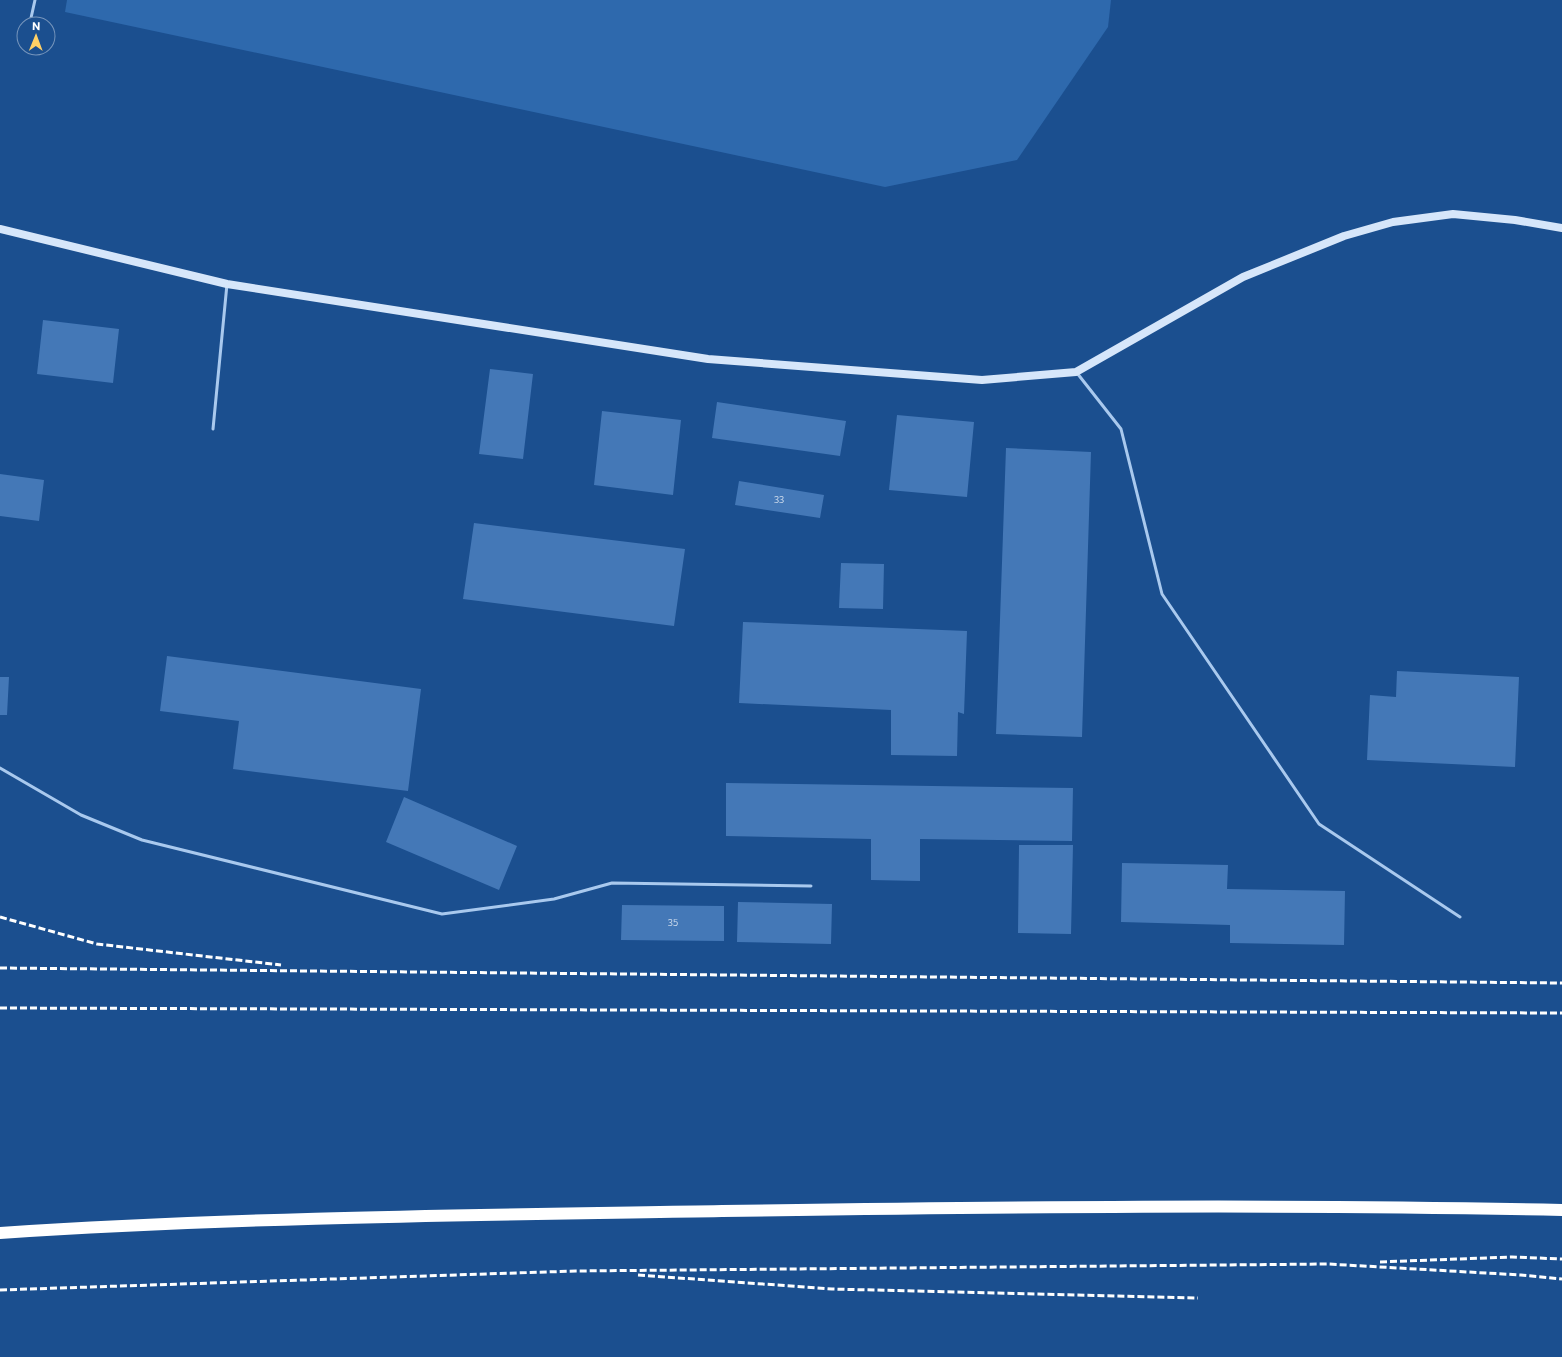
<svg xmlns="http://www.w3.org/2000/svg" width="1562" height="1357" font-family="Commissioner,sans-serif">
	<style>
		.green { fill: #2e69ad }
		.building { fill: #4478b7 }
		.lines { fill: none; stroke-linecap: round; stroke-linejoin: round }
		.lane { stroke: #a9c9ee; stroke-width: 3 }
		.secondary { stroke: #d6e6fa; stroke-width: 8 }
		.highway { stroke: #fff; stroke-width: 12 }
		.rail { stroke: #fff; stroke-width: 3; stroke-dasharray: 7 3; stroke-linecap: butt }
		.labels { text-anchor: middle; stroke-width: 3.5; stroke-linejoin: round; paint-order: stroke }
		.number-label { font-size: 9px; fill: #d0dded }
	</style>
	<rect width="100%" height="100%" fill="#1b4f8f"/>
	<path class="green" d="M67,0H1111L1108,27L1017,160L885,187L65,12Z"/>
	<path class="building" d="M43,320L119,329L113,383L37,374Z
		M490,369L533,374L523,459L479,454Z
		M717,402L846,421L840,456L712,438Z
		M602,411L681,420L673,495L594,485Z
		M897,415L974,422L967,497L889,490Z
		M1006,448L1091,452L1082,737L996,734Z
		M0,474L44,480L39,521L0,516Z
		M739,481L824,495L820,518L735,505Z
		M474,523L685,549L674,626L463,599Z
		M841,563L884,564L883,609L839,608Z
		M743,622L967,631L964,714L958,712L957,756L891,755V710L739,703Z
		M167,656L421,689L408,791L233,769L239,721L160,711Z
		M1397,671L1519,677L1515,767L1367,760L1370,695L1396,697Z
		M0,677H9L7,715H0Z
		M726,783L1073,788L1072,841L920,839V881L871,880V839L726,836Z
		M404,797L517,846L499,890L386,842Z
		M1019,845H1073L1071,934L1018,933Z
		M1122,863L1228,865L1227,889L1345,891L1344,945L1230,943V925L1121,922Z
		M738,902L832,904L831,944L737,942Z
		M622,905L724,906V941L621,940Z"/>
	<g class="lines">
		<path class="lane" d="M31,18L35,0
			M1077,373L1121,429L1162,594L1319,824L1460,917
			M213,429L227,284
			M0,768L81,815L142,840L442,914L554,899L612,883L811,886"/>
		<path class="secondary" d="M0,229L227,284L708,359L982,380L1076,372L1243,277L1344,236L1393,222L1453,214L1515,220L1562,228"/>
		<path class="highway" d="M0,1233C240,1217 481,1215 722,1211C1002,1207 1282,1204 1562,1210"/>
		<path class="rail" d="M0,917L97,944L281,965
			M0,968L1562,983
			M0,1008L1562,1013
			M1380,1262L1512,1257L1562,1259
			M638,1275L832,1289L1198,1298
			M0,1290L576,1271L1328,1264L1521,1275L1562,1279"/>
	</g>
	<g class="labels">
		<g class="number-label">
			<text x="779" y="503">33</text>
			<text x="673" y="926">35</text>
		</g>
	</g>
	<g transform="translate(36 36) rotate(1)"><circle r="19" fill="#1b4f8f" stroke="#7695bc"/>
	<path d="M0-3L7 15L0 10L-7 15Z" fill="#ffd166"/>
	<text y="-6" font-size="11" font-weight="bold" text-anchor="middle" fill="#ffffff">N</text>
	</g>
</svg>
